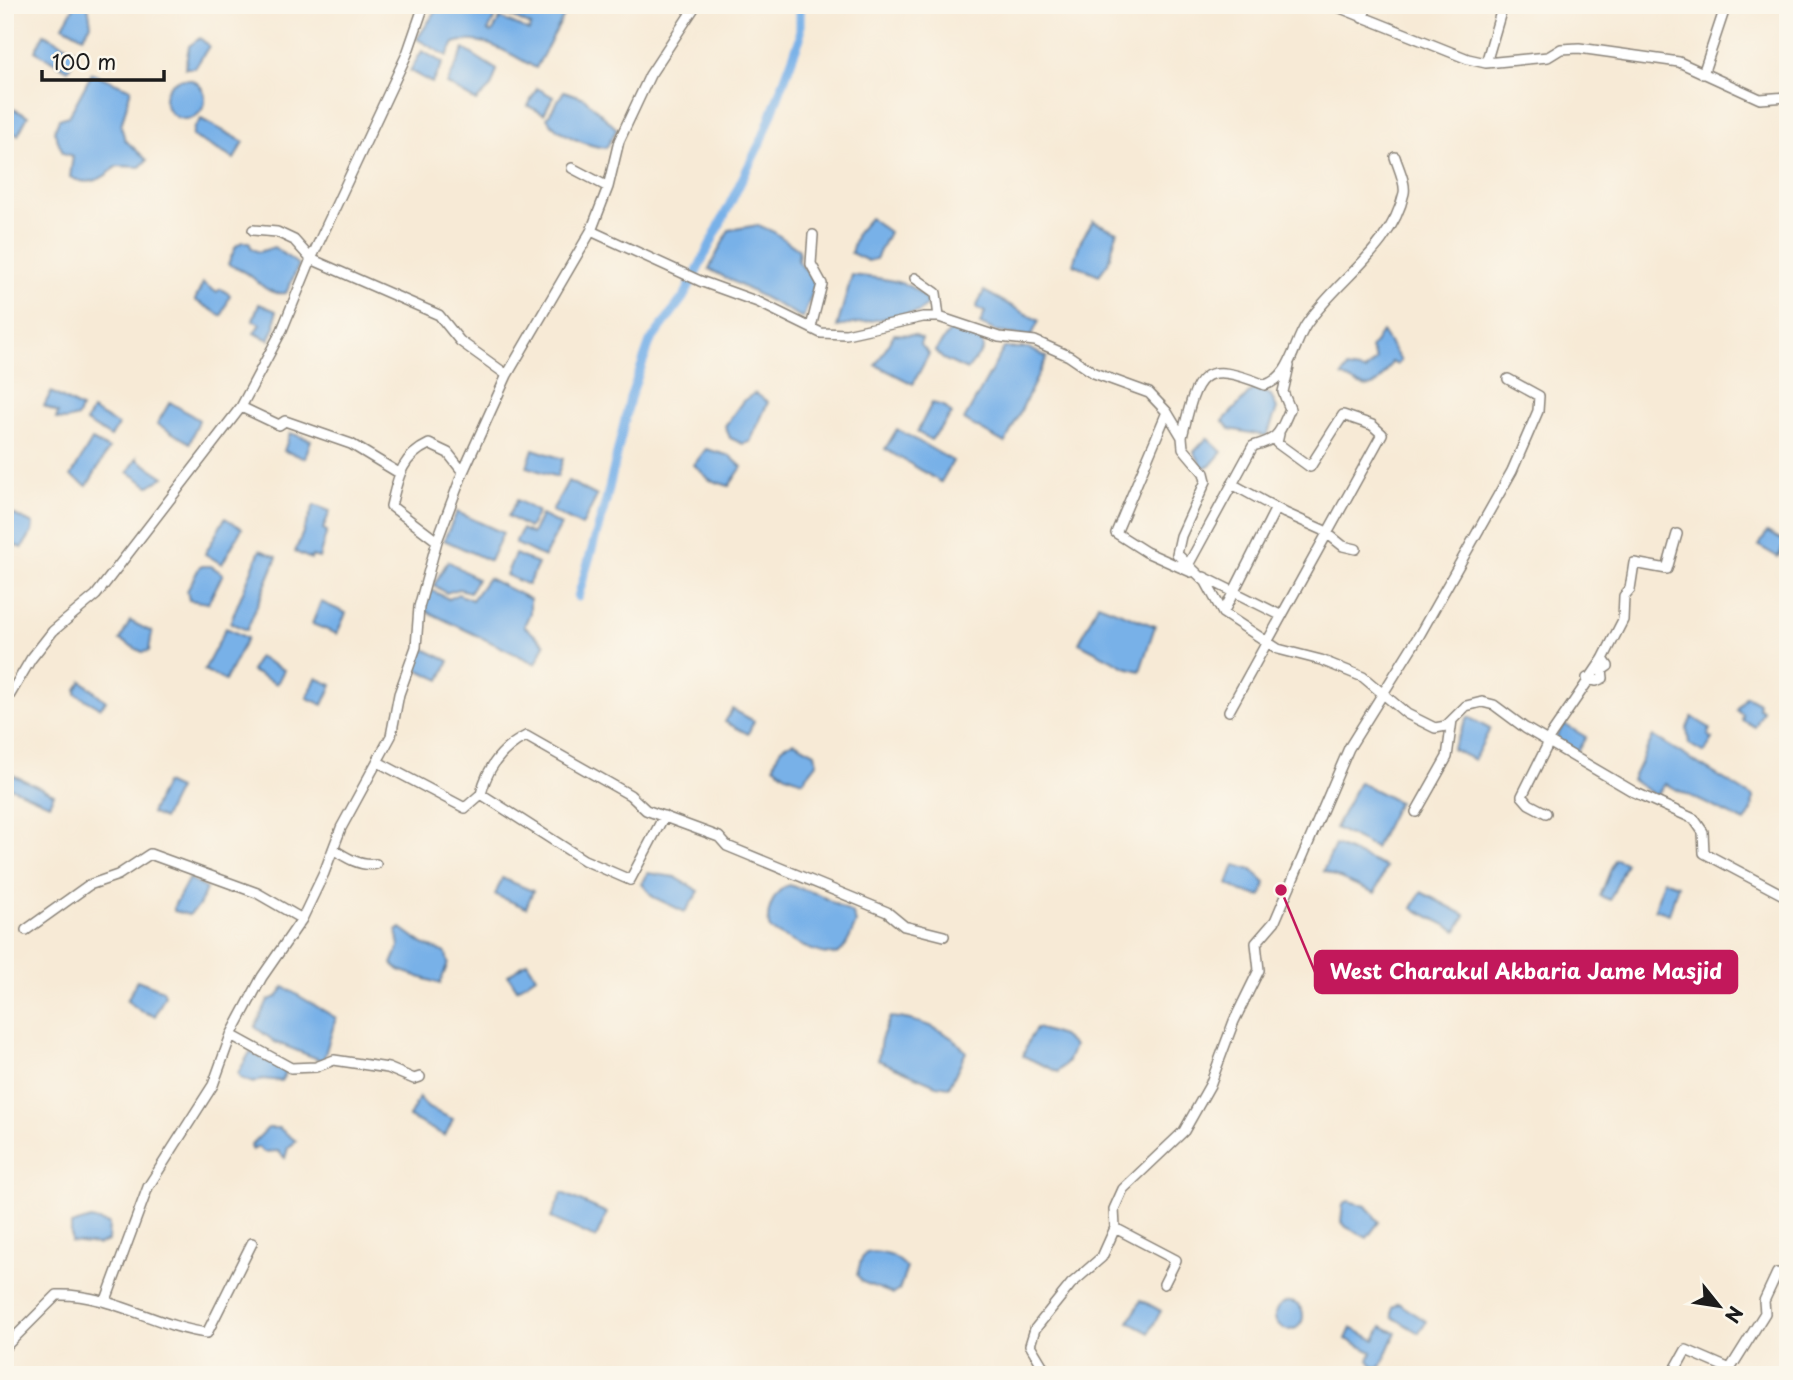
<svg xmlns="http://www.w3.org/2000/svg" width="1793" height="1380" font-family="'Playpen Sans',sans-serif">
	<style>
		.water { fill: #78b1e8; stroke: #4a6682; stroke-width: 2 }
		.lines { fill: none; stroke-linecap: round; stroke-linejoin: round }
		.canal { stroke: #78b1e8; stroke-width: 9 }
		.minor-casing { stroke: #8a8379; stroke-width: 12 }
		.minor { stroke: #fff; stroke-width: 9 }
		.leader { fill: none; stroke: #c2185b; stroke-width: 2.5 }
		.callout-dot { fill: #c2185b; stroke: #fbf7ec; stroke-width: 2.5 }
		.callout { fill: #c2185b; stroke: #c2185b; stroke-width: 2.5 }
		.callout-label { font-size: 21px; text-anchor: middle; font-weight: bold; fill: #fff }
	</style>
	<rect width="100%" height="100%" fill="#fbf7ec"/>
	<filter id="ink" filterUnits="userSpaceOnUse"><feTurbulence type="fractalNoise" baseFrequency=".0143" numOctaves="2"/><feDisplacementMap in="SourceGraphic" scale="14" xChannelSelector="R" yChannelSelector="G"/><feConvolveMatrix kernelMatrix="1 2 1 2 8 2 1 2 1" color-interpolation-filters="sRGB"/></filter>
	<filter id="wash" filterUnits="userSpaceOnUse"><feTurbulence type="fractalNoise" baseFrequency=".00686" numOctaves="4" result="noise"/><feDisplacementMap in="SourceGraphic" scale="28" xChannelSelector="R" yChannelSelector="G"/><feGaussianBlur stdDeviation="1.57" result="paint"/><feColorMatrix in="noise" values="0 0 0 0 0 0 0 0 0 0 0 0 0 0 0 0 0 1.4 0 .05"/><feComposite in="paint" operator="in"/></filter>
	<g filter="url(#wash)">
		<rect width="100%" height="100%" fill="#f7ead6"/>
		<path class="water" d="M75,5H88L91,24L83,37L63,26Z
			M440,5H501L488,31L492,33L500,18L529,31L531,26L508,15L513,5H570L536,68C512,55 482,34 454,43L447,56L417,39Z
			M44,34L78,52L68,70L35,51Z
			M200,38L209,46L195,68H185L189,46Z
			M464,49L497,70L491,87L476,101L447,84Z
			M422,51L443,63L432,83L410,71Z
			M92,73L131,89L121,126L125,140L147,160L140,167L117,166C102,180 89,187 70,177L73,156L63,153L54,131L59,119L69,116Z
			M165 99a20 20 0 1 1 40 0a20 20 0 1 1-40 0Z
			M537,88L553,97L544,114L528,106Z
			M564,91L584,98L617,129L606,148C588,146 556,134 547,118Z
			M5,105L28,116L18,135L5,129Z
			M201,119L244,142L234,159L192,136L194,128Z
			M870,218L889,232L876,259L868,261L851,253L857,233Z
			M1093,221L1117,232L1108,263L1099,275L1073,264L1080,242Z
			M758,225L774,232L799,250L798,261L816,283L803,318L709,269L729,230Z
			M242,242H249L252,249L259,252L274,247L299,265L286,293C271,295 263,287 253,278C246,272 235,268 228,264L236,246Z
			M852,275C877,279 915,278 928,304L919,312L837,327Z
			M203,283L216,292L221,289L230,295L222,316L195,300Z
			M984,291L1039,321L1031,337L998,332L980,324L985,312L976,308Z
			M259,304L276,311L275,327L269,340L254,333L260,324L253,320Z
			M953,327L982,341L983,350L967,370L943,359L935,351Z
			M1382,332L1401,361L1397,365L1392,362C1375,392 1370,392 1342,376L1347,368L1365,371L1376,360L1371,349Z
			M894,334L914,335L922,339L920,344L929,354L913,384L876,365Z
			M1004,348H1028L1047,357L1005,443L964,420Z
			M1254,388L1271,395L1277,408L1267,436L1230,429L1223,421Z
			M51,392L81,408L78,417L66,420L56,419L58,413L44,406Z
			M755,393L768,402L750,442L743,444L730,438L725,426L743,401Z
			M170,402L199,420L190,443L157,424Z
			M932,403L944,406L952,414L931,440L917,432Z
			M92,410L118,425L111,437L86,422Z
			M897,429L953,461L941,482L885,449Z
			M290,433L311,440L305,458L284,451Z
			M1207,438L1222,452L1210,466L1203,467L1194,452Z
			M92,440L109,449L87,486L71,476Z
			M533,449L563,459L557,477L527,467Z
			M706,449L730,456L742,467L729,486L710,480L694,465Z
			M137,458V459L164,477L149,486L128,472Z
			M568,481L597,496L582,526L552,511Z
			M517,500L538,512L529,528L508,516Z
			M314,505L330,511L323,529L327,531L319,558L312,556L311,559L295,552Z
			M5,510L33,524L32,532L22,548L5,542Z
			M457,512L503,533L490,561L444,540Z
			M541,515L561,525L544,557L515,543L522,529L532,534Z
			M225,518L242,528L222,564L205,554Z
			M1767,532L1786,542L1778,557L1759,546Z
			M260,550L277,557L247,630L230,623Z
			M515,554L538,564L528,585L506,575Z
			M448,561L477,579L470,592L459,589L446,593L434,585Z
			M200,566H211L223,574L208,603L189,600L187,591Z
			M488,578L530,599V613L524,626L545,644L536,664L422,609L431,590L449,599L458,594L472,600Z
			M321,602L346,613L337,634L312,624Z
			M1098,604L1155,626L1140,671L1125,667L1079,643Z
			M130,621L152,632L149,651L142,652L120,640Z
			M226,628L247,638L225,681L204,670Z
			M422,648L449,661L440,680L412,667Z
			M258,657L284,670L277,684L251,671Z
			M316,678L332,685L323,705L307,698Z
			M82,681L106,701L100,708L76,694V689Z
			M1746,696L1759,703L1758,707L1763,711L1755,727L1742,720L1743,715L1737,710Z
			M732,709L754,721L748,734L725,722Z
			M1468,717L1490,729L1474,760L1452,749Z
			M1692,717L1710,728L1708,735L1713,739L1704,753L1689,744L1687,728Z
			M1564,724L1586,737L1577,752L1555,739Z
			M1653,736L1753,797L1752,811L1745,822L1665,784L1656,796L1632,780Z
			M794,742L815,753L817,763L803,781L786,775L774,766C777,752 780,746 794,742Z
			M8,773L54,794L49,804L5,785Z
			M1359,782L1398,802L1375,848L1335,828Z
			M165,783L178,789L163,819L151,813Z
			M1335,845L1386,867L1375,893L1323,871Z
			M1615,859L1626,863L1610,900L1600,896Z
			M1235,865L1252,870L1266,883L1261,896L1242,892L1228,884Z
			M648,873L675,877L699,891L685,912L653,897L642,884Z
			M189,878L206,889L199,906L189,915L174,911V906Z
			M502,878L533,891L526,908L495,895Z
			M1663,880L1678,885L1669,914L1655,909Z
			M789,885L818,894L853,914L856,923C852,932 848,946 840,952C828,962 782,937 770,929C764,915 774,889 789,885Z
			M1421,892L1465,915L1457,931L1412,908Z
			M401,928L423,944L446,953L448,963L440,984L399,970L392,964L399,947L397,931Z
			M527,962L536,976L517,989L508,975Z
			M137,980L163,990L165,995L155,1016L141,1011L127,1001Z
			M284,987L336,1018L323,1061L275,1042L255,1027L268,1000L277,997Z
			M890,1017C917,1019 950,1030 966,1052L949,1087L936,1085L878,1060L881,1039Z
			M1037,1028L1062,1036L1074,1046L1068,1061L1058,1072L1023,1056L1029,1039Z
			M250,1052L287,1071L281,1081L262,1079L253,1083L240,1078L238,1073Z
			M419,1097L428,1108L453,1119L445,1136L409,1117Z
			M268,1128H279L296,1141L288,1148L285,1158L278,1151L264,1152L258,1147L252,1150L251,1145Z
			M562,1193L607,1213L596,1238L551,1218Z
			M1348,1201L1366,1206L1379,1222L1367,1238L1346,1227L1341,1221L1343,1205Z
			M91,1219L109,1224L108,1241L98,1245L71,1242V1225Z
			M867,1252C884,1252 896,1255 907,1268L899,1290L893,1294L862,1282L857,1275L861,1260Z
			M1141,1300L1161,1311L1149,1333L1129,1322Z
			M1275 1316a14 14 0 1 1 28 0a14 14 0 1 1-28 0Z
			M1398,1303L1426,1321L1419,1333L1392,1317V1308Z
			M1382,1326L1396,1333L1381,1367H1374L1369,1360L1372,1352L1346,1339L1351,1328L1375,1340Z"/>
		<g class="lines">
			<path class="canal" d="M578,597L606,501L630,398L650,342L685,295L763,137L800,38V5"/>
		</g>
	</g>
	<g filter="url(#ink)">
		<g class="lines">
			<defs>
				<path id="minor" d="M696,5L650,75L619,141L608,187L591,231L700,281L758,302L821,333L846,334L923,317H939
					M1333,5L1468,59L1486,63L1548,57L1561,49L1579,48L1679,62L1760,99L1788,97
					M1362,18L1368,5
					M1486,63L1503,5
					M1703,74L1726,5
					M572,168L608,187
					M253,230L277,232L294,240L311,259L439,315L460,341L507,375
					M915,278L936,293L939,317L999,337L1035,341L1069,356L1094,373L1149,393L1167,412L1182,437L1183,448L1204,473L1206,481L1181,536L1177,554L1206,582L1223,613L1278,649L1321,660L1363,677L1407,714L1435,728L1446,726L1466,706L1482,702L1494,705L1525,728L1634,792L1694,819L1703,832L1704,853L1787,897
					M811,327L822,284L811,264L813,235
					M241,407L279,425L285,421L351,444L399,473
					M1167,412L1116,533L1146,552L1191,572
					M1182,437C1197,374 1200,359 1265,385C1291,377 1293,345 1306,325C1337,279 1392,249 1404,193C1406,183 1398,167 1395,157
					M1232,484L1285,513L1323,530L1343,546L1356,549
					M437,541L391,506C398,477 401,457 429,444L448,453L463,472
					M1187,567L1253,446C1280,439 1279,433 1290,409L1283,392L1289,366
					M1204,577L1280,615
					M1223,613L1276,508
					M1587,678L1596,681L1603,678L1602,670L1608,666L1603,659
					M5,703L31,659L53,631L96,595L241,407L282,330L311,259L407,54L424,5
					M1229,711L1382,434L1372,425L1343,415L1310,467L1277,443L1279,434
					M378,762L465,808L481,794L584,860L630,880L664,816
					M481,794C487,768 502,748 526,736L630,795L646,810L719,837L727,846L887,912L904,926L944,936
					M1416,812L1447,757L1452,720
					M1546,813L1529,804L1522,796L1547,746V741L1603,659L1623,620L1624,596L1630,589L1634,563L1667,569L1677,534
					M333,849C345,857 361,867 376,864
					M26,930L89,885L118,875L150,854L257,893L302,919
					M231,1035L291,1068L316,1067L334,1060L388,1068L414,1079L420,1077
					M1115,1228L1176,1260L1164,1284
					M106,1300L148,1187L213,1085L231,1035L262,977L302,919L324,873L341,828L391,736L399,694L416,647L419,607L437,541L463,472L507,375L591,231
					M5,1347L57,1295C110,1293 154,1326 207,1333L252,1243
					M1048,1375L1030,1345L1035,1329L1071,1284L1102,1257L1115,1228L1114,1209L1123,1189L1184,1131L1210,1085L1234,1021L1259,970L1256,943L1275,921L1349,748L1420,634L1512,471L1538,411L1539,396L1508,379
					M1672,1375L1686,1350L1730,1369L1765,1313L1764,1301L1777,1273"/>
			</defs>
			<use href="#minor" class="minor-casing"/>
			<use href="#minor" class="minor"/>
		</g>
	</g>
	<path class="leader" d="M1281 890L1315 972"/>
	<circle class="callout-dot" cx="1281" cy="890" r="7"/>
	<rect class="callout" x="1315" y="951" width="422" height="42" rx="7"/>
	<g class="callout-label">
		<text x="1526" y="979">West Charakul Akbaria Jame Masjid</text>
	</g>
	<rect width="1793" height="1380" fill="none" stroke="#fbf7ec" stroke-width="28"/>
	<g transform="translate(1719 1306) rotate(120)" stroke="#fbf7ec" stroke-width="5" paint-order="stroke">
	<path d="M0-5L12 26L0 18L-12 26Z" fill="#1c1c1c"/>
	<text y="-10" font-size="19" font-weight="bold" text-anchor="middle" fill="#1c1c1c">N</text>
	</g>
	<path d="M42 70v10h122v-10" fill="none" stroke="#1c1c1c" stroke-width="3.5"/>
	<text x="52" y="70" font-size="21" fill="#1c1c1c" stroke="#fbf7ec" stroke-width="5" paint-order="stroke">100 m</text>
</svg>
